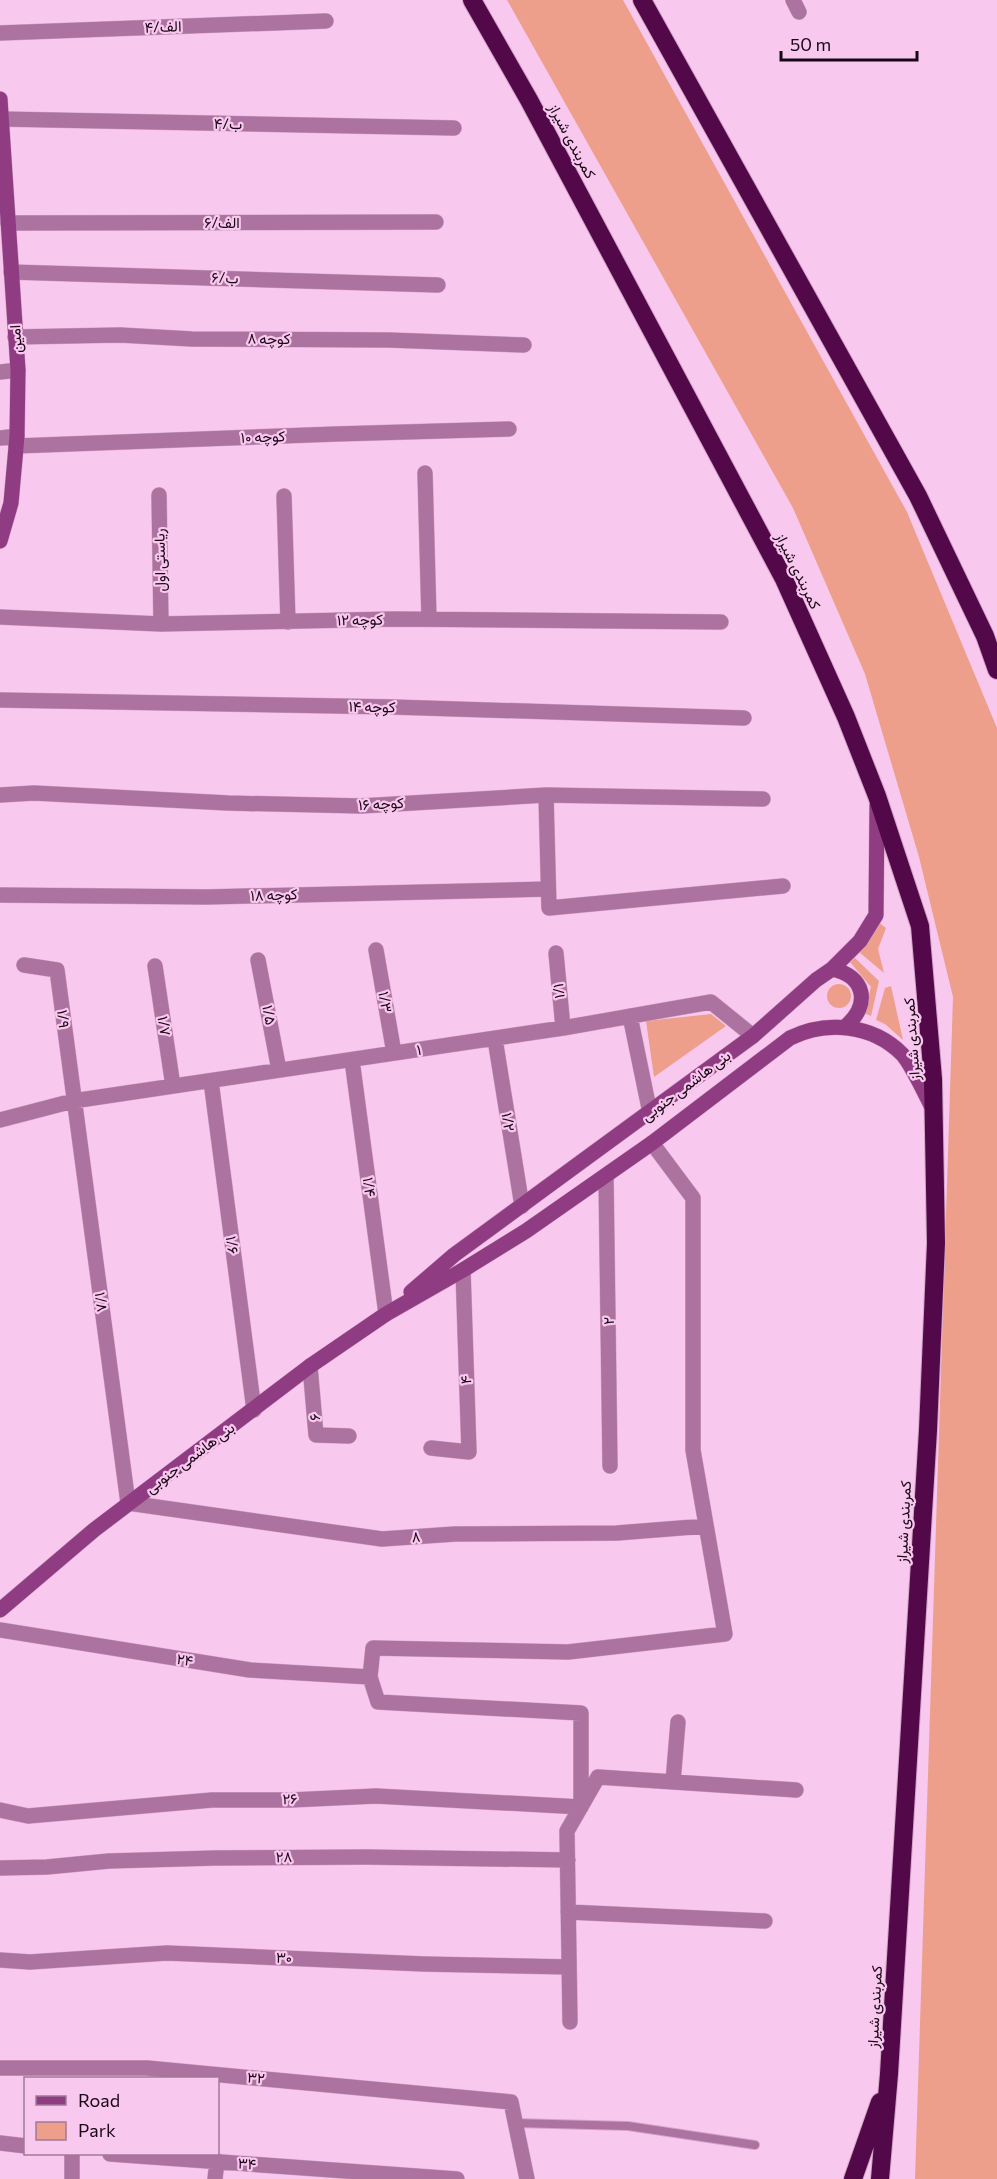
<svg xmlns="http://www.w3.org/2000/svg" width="997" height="2179" font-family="Commissioner,Vazirmatn,sans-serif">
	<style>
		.green { fill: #ee9f8c }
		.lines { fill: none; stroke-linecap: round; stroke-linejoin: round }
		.lane-casing { stroke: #d1a5c7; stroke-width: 10 }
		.street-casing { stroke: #d1a5c7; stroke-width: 16 }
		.secondary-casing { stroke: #d1a5c7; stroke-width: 16 }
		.highway-casing { stroke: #d1a5c7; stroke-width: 20 }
		.lane { stroke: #ac72a0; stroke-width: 8 }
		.street { stroke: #ac72a0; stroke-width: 15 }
		.secondary { stroke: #903c82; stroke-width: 15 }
		.highway { stroke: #530949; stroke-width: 18 }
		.labels { text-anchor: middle; stroke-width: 4.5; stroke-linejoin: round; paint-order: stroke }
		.street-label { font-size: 15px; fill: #190616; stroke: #f9c8ee }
	</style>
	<rect width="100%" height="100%" fill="#f9c8ee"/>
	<path class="green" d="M507,0H623L907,512L997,728V2179H915L953,997L919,857L865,674L793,508Z
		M878,922L886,928L878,949L884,973L859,952Z
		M855,958L879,981L871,1016L864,1013L871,987L850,962Z
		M827 996a12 12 0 1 1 24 0a12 12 0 1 1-24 0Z
		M891,986L903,1040L885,1024L876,1020L885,988Z
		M711,1014L726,1026L654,1077L646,1021Z"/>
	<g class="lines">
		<defs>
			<path id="lane" d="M515,2123L628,2126L755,2145"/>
			<path id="street" d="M793,0L799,12
				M0,33L326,21
				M1,119L454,128
				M8,223L436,222
				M11,272L438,285
				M15,337L120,335L192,339L389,340L524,345
				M0,372L18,370
				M0,438L17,436
				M16,446L336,434L509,429
				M425,473L429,619
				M159,495L161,624
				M284,496L288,622
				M0,617L161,624L394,619L721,622
				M0,700L393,707L744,718
				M0,795L34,793L228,803L361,806L546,795L763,799
				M546,795L549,908L783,886
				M0,895L207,897L548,889
				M376,950L394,1053
				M556,953L563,1028
				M258,960L279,1070
				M24,965L57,970L128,1503L382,1539L455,1534L617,1533L706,1526
				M155,966L173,1086
				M630,1016L650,1113
				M495,1039L522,1206
				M352,1060L386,1314
				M211,1081L254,1410
				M0,1120L73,1101L563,1028L711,1002L753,1036
				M606,1176L610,1466
				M310,1366L316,1435L349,1436
				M431,1448L469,1452L463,1270
				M0,1630L250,1670L370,1677
				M673,1782L678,1722
				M0,1810L28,1816L212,1800H291L376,1796L581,1807V1713L378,1702L370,1677L373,1648L568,1652L725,1634L693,1450V1198L652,1143
				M0,1868L47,1867L109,1861L215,1858L366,1857L568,1860
				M568,1912L765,1921
				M0,1960L30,1962L167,1953L424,1964L569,1967
				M570,2022L567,1831L598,1777L796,1790
				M0,2068H147L511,2102L527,2179
				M0,2143L26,2146
				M72,2154V2179
				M110,2154L457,2179
				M215,2179L217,2161"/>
			<path id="secondary" d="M0,99L18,370L17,436L11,503L0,541
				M832,969C865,976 871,1004 846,1026
				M411,1292L454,1255L753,1036L816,980L832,969L860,941L876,915L877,805
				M0,1610L94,1530L310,1366L386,1314L463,1270L526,1231L652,1143L790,1038C826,1020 872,1024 902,1054C911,1063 927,1098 934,1111"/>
			<path id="highway" d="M472,0L529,100L784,579L846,717L877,796L920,926L933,1079L936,1243L928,1430L889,2074L880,2179
				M642,0L918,496L985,636L997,670
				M853,2179L880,2102"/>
		</defs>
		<use href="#lane" class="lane-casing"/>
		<use href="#street" class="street-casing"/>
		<use href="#secondary" class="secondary-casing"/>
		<use href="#highway" class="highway-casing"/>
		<use href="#lane" class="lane"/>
		<use href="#street" class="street"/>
		<use href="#secondary" class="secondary"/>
		<use href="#highway" class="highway"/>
	</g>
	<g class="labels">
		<g class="street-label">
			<text transform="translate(163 27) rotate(-2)" y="5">۴/الف</text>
			<text transform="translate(228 124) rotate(1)" y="5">۴/ب</text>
			<text transform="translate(572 141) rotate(62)" y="5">کمربندی شیراز</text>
			<text x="222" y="228">۶/الف</text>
			<text transform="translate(225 278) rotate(2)" y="5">ب/۶</text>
			<text transform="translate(16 339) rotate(-94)" y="5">امین</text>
			<text x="269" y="344">کوچه ۸</text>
			<text transform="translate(263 437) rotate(-2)" y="5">کوچه ۱۰</text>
			<text transform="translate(160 560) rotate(-91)" y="5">ریاستی اول</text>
			<text transform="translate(798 571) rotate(64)" y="5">کمربندی شیراز</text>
			<text transform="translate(360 620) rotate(-1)" y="5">کوچه ۱۲</text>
			<text transform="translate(372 707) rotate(1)" y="5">کوچه ۱۴</text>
			<text transform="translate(381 804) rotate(-3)" y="5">کوچه ۱۶</text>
			<text transform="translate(274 895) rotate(-2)" y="5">کوچه ۱۸</text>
			<text transform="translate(559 991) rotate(-96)" y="5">۱/۱</text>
			<text transform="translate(385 1002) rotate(80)" y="5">۱/۳</text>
			<text transform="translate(269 1015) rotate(79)" y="5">۱/۵</text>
			<text transform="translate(63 1019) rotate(83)" y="5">۱/۹</text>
			<text transform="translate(164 1026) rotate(81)" y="5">۱/۷</text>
			<text transform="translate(912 1039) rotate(-94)" y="5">کمربندی شیراز</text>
			<text transform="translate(419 1050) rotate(-8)" y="5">۱</text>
			<text transform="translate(686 1086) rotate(-37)" y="5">بنی هاشمی جنوبی</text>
			<text transform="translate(508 1122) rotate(81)" y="5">۱/۲</text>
			<text transform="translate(369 1187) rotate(82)" y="5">۱/۴</text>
			<text transform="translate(232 1245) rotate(82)" y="5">۱/۶</text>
			<text transform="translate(101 1302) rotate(82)" y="5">۱/۸</text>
			<text transform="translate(609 1321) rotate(-91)" y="5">۲</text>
			<text transform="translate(466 1380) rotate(-92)" y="5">۴</text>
			<text transform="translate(315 1417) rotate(-95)" y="5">۶</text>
			<text transform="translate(190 1458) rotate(-37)" y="5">بنی هاشمی جنوبی</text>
			<text transform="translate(904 1522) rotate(-87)" y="5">کمربندی شیراز</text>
			<text transform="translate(416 1537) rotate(-4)" y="5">۸</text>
			<text transform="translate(185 1660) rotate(9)" y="5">۲۴</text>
			<text transform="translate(290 1799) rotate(-1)" y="5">۲۶</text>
			<text transform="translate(284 1857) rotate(-1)" y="5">۲۸</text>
			<text transform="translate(284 1958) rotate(3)" y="5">۳۰</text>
			<text transform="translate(875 2007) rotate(-87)" y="5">کمربندی شیراز</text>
			<text transform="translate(256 2078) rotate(5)" y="5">۳۲</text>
			<text transform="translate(247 2164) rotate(4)" y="5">۳۴</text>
		</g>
	</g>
	<rect x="24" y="2077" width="195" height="78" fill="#f9c8ee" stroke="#9f7a98" stroke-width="1.5"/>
	<rect x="36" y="2096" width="30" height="9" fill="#903c82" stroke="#9f7a98" stroke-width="1.5"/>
	<text x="78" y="2107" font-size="18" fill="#190616">Road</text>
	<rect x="36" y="2122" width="30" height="18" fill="#ee9f8c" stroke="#9f7a98" stroke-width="1.5"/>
	<text x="78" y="2137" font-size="18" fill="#190616">Park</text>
	<path d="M781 51v9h136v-9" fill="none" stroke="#190616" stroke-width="3"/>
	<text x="790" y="51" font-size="18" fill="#190616" stroke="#f9c8ee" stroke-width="4.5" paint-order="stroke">50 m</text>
</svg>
